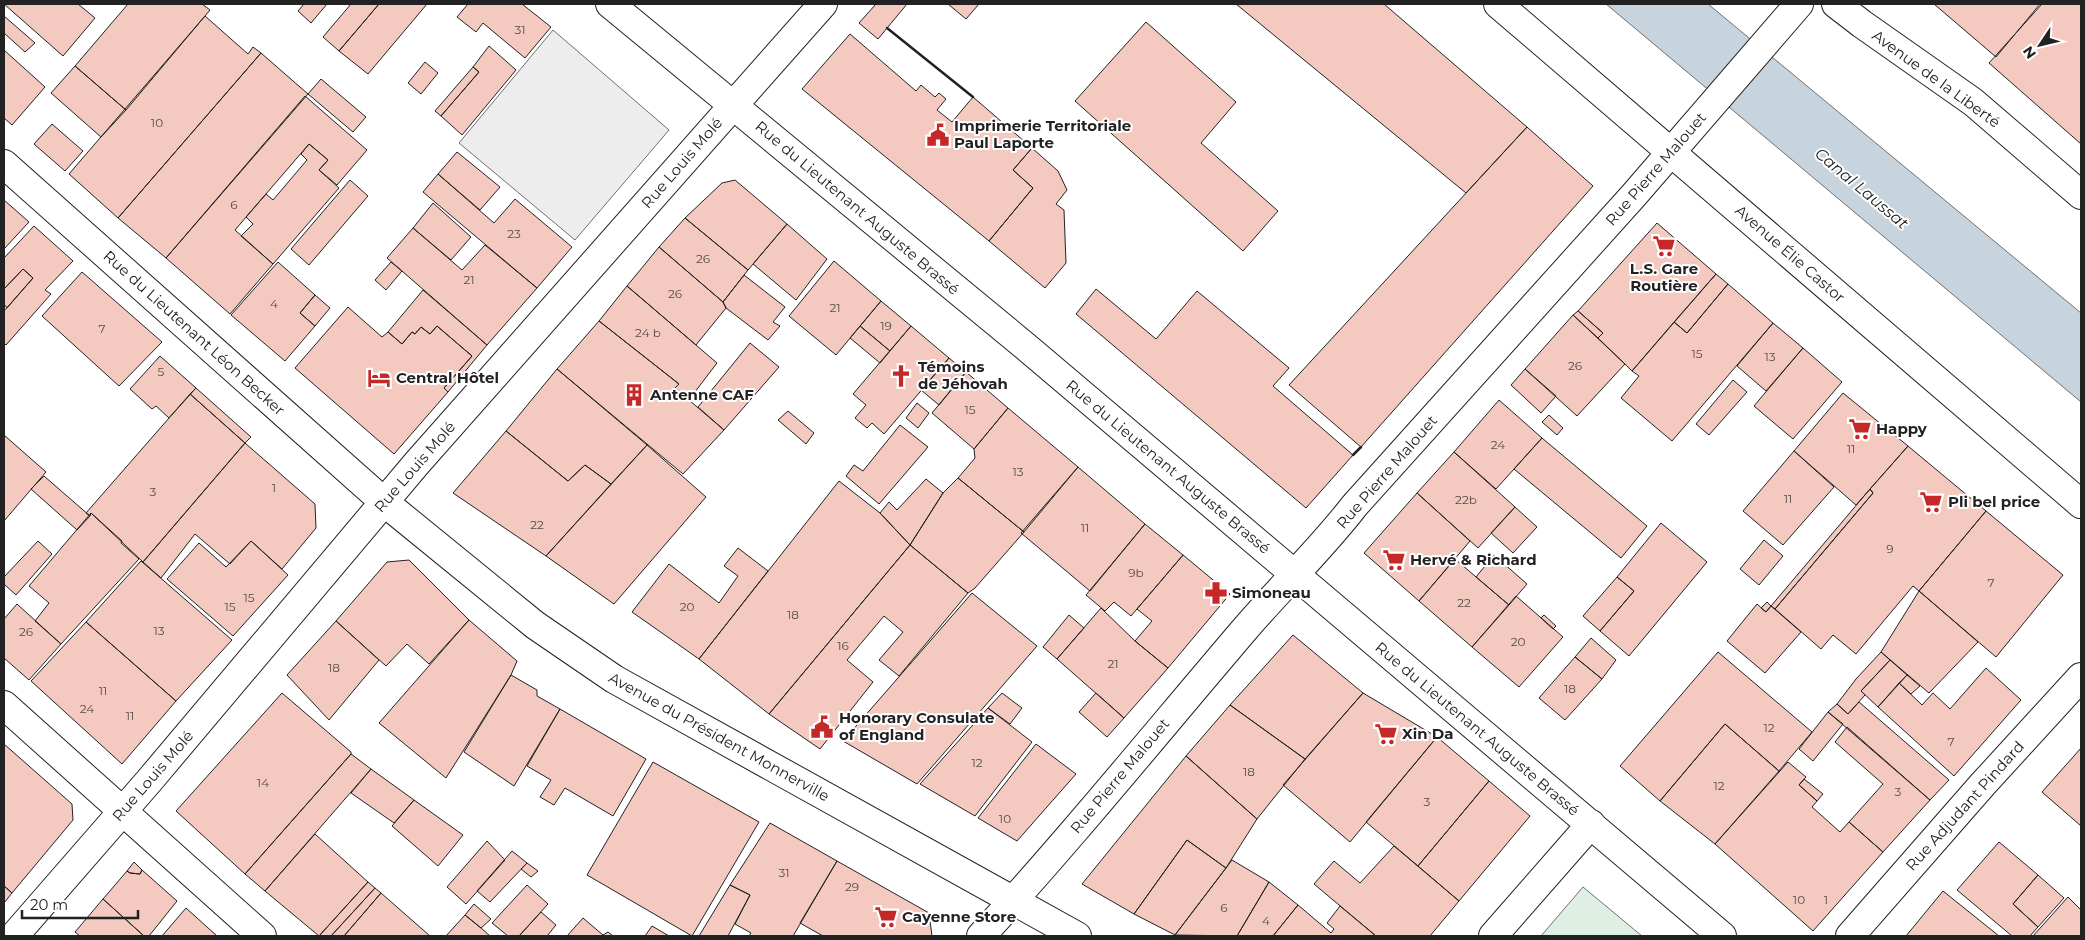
<svg xmlns="http://www.w3.org/2000/svg" width="2085" height="940" font-family="Montserrat,sans-serif">
	<style>
		.green { fill: #e0efe3; stroke: #6f6f6f }
		.parking { fill: #ededed; stroke: #6f6f6f }
		.water { fill: #c7d3dd; stroke: #6f6f6f }
		.building { fill: #f3c9c0; stroke: #222 }
		.lines { fill: none; stroke-linecap: round; stroke-linejoin: round }
		.street-casing { stroke: #222; stroke-width: 30 }
		.secondary-casing { stroke: #222; stroke-width: 30 }
		.street { stroke: #fff; stroke-width: 28 }
		.secondary { stroke: #fff; stroke-width: 28 }
		.wall { stroke: #222; stroke-width: 2.5 }
		.labels { text-anchor: middle; stroke-width: 4; stroke-linejoin: round; paint-order: stroke }
		.number-label { font-size: 12px; fill: #564c4a }
		.street-label { font-size: 15px; fill: #222; stroke: #fff }
		.poi-label { font-size: 15px; font-weight: bold; fill: #222; stroke: #fff; text-anchor: start }
		.water-label { font-size: 16px; font-style: italic; fill: #222; stroke: #fff }
	</style>
	<rect width="100%" height="100%" fill="#fff"/>
	<path class="green" d="M1583,887L1642,936H1541Z"/>
	<path class="parking" d="M553,30L669,130L575,240L459,143Z"/>
	<path class="water" d="M1606,4H1708L2081,313V402Z"/>
	<path class="building" d="M4,4H78L95,18L63,56Z
		M128,4H202L210,10L126,110L75,66Z
		M304,4H327L311,23L298,11Z
		M351,4H379L339,51L323,37Z
		M379,4H427L368,74L339,51Z
		M468,4H522L551,27L525,58L483,23L476,32L457,17Z
		M876,4H907L878,39L859,23Z
		M948,4H979L966,19Z
		M1236,4H1384L1527,127L1466,193Z
		M1934,4H2040L1996,57Z
		M2042,4H2081V144L1989,63Z
		M4,16L35,43L25,52L4,33Z
		M205,16L248,54L253,47L261,53L118,218L69,174Z
		M1146,22L1236,102L1201,143L1278,211L1243,251L1075,101Z
		M850,34L916,91L921,85L935,97L939,93L946,99L937,110L952,122L973,97L1032,148L1013,170L1033,188L989,241L802,89Z
		M489,46L516,70L462,135L441,116L479,72L473,67Z
		M4,50L45,87L12,125L4,118Z
		M261,53L308,94L166,258L118,218Z
		M425,62L438,73L421,94L408,83Z
		M75,66L126,110L101,137L51,93Z
		M473,67L479,72L441,116L435,111Z
		M321,79L366,117L353,132L308,94Z
		M305,96L367,150L337,185L319,170L328,160L309,144L235,230L273,264L230,314L166,258Z
		M52,124L83,151L65,171L34,144Z
		M1527,127L1593,186L1361,447L1289,385Z
		M309,144L328,160L319,170L339,188L273,264L241,236L253,224L246,217L266,194L273,200L307,160L301,154Z
		M1032,148L1058,171L1067,190L1056,204L1064,210L1066,263L1045,288L989,241L1033,188L1013,170Z
		M457,152L500,187L480,210L438,174Z
		M438,174L494,223L515,199L572,247L537,288L423,192Z
		M350,180L368,196L309,265L291,249Z
		M735,180L787,224L748,270L685,218L722,183Z
		M4,200L29,222L4,249Z
		M433,203L471,237L451,260L413,228Z
		M685,218L748,270L723,302L659,247Z
		M1657,223L1716,274L1632,371L1598,338L1603,333L1578,311Z
		M787,224L827,259L796,300L753,264Z
		M34,226L73,261L45,290L51,294L6,345L4,343V311L33,278L23,269L4,289V258Z
		M413,228L462,270L485,245L537,288L487,345L387,258Z
		M659,247L723,302L726,308L696,345L627,286Z
		M834,261L881,301L836,355L789,316Z
		M278,262L315,295L300,313L315,326L285,361L231,315Z
		M391,262L402,271L386,290L375,280Z
		M23,269L33,278L7,308L4,304V289Z
		M82,272L162,342L119,386L42,316Z
		M1716,274L1728,284L1687,333L1674,322Z
		M744,275L785,307L773,322L780,326L768,340L726,308L723,302Z
		M1728,284L1773,323L1672,441L1621,398L1639,376L1632,371L1674,322L1687,333Z
		M627,286L717,363L688,401L675,388L679,384L599,321Z
		M1096,289L1156,339L1197,291L1289,368L1273,386L1353,455L1306,508L1076,314Z
		M423,290L487,345L448,392L444,388L472,356L437,326L430,334L421,327L415,334L412,332L402,344L388,332Z
		M315,295L330,308L315,326L300,313Z
		M881,301L911,326L890,351L860,326Z
		M348,307L382,337L388,332L402,344L412,332L415,334L421,327L430,334L437,326L472,356L444,388L448,392L394,454L295,368Z
		M1578,311L1603,333L1598,338L1573,315Z
		M1573,315L1625,364L1577,416L1525,369Z
		M599,321L679,384L675,388L724,430L683,474L557,369Z
		M1773,323L1803,348L1766,391L1737,366Z
		M860,326L890,351L880,363L850,338Z
		M911,326L949,358L884,434L872,423L867,428L855,418L866,405L853,394Z
		M750,343L779,367L724,430L698,407Z
		M1803,348L1842,382L1793,439L1754,406Z
		M160,356L196,388L169,418L156,406L152,409L130,389Z
		M949,358L966,372L939,405L921,390Z
		M557,369L647,445L611,484L585,465L568,481L506,431Z
		M1525,369L1556,396L1541,413L1511,385Z
		M966,372L1008,408L974,449L932,413Z
		M1733,380L1747,392L1709,435L1696,424Z
		M196,388L251,437L245,443L190,394Z
		M1843,393L1908,446L1856,505L1794,451Z
		M190,394L245,443L143,562L91,513L90,516L86,513Z
		M1499,400L1542,438L1496,489L1454,452Z
		M917,403L929,413L918,428L906,418Z
		M1008,408L1078,467L1024,532L958,478L975,458L974,449Z
		M788,411L814,433L806,444L778,420Z
		M1549,415L1563,428L1557,435L1542,422Z
		M900,425L928,447L879,504L846,476L854,465L863,471Z
		M506,431L568,481L585,465L611,484L546,556L453,493Z
		M4,435L46,472L4,521Z
		M1542,438L1647,526L1621,558L1514,469Z
		M245,443L315,504L316,528L282,569L251,541L230,564L195,534L161,578L143,562Z
		M647,445L706,497L614,604L546,556Z
		M1908,446L1986,511L1919,591L1913,586L1856,654L1833,635L1821,649L1775,609L1873,493L1870,489Z
		M1794,451L1834,487L1783,545L1743,511Z
		M1454,452L1515,507L1478,548L1417,493Z
		M1078,467L1145,524L1090,591L1021,533Z
		M44,476L90,516L77,530L31,489Z
		M958,478L1024,532L975,588L968,593L910,545L943,493Z
		M926,479L943,493L910,545L880,513L889,502L897,510Z
		M839,481L880,513L910,545L769,714L699,659Z
		M1870,489L1873,493L1775,609L1771,606Z
		M1417,493L1470,541L1419,601L1364,553Z
		M1515,507L1537,527L1513,553L1491,533Z
		M1986,511L2063,575L1996,657L1919,591Z
		M91,513L122,541L121,543L139,559L61,644L35,621L49,603L29,586Z
		M1661,523L1707,562L1629,656L1600,631L1634,591L1617,577Z
		M1145,524L1183,555L1131,616L1114,602L1105,611L1086,595Z
		M1764,540L1783,556L1759,585L1740,569Z
		M38,541L52,554L16,595L4,584V577Z
		M251,541L288,575L233,636L167,579L199,543L226,567Z
		M910,545L968,593L899,676L879,660L903,632L884,616L847,660L873,682L820,749L769,714Z
		M738,548L768,571L699,659L632,612L669,564L719,603L738,576L724,566Z
		M1183,555L1230,594L1168,668L1135,641L1152,621L1137,609Z
		M1494,555L1527,584L1509,605L1476,577Z
		M1455,559L1509,605L1472,647L1419,601Z
		M409,560L469,620L429,664L407,644L386,666L336,621L387,562Z
		M141,561L232,640L176,701L86,622Z
		M1617,577L1634,591L1600,631L1583,616Z
		M1919,591L1978,642L1929,693L1881,652Z
		M972,593L1037,646L917,784L843,741Z
		M1516,596L1563,637L1519,687L1472,647Z
		M1767,602L1771,606L1766,612L1761,608Z
		M17,604L61,644L29,680L4,658V619Z
		M1757,604L1766,612L1771,606L1801,632L1765,673L1727,641Z
		M1101,608L1135,641L1168,668L1124,718L1057,659Z
		M1069,615L1084,628L1057,659L1043,647Z
		M1544,615L1556,626L1553,629L1541,618Z
		M469,620L517,661L511,675L446,778L379,723Z
		M336,621L379,660L329,720L287,675Z
		M86,622L176,701L122,764L31,681Z
		M1293,635L1363,693L1305,759L1230,705Z
		M1591,638L1616,660L1602,679L1575,657Z
		M1718,652L1812,732L1779,771L1725,724L1660,801L1620,766Z
		M1881,652L1890,660L1861,691L1865,695L1848,714L1837,704L1856,679Z
		M1575,657L1602,679L1565,720L1539,698Z
		M1890,660L1907,675L1878,707L1861,691Z
		M1986,668L2021,700L1954,776L1878,707L1899,683L1922,705L1933,693L1950,709Z
		M511,675L537,690V696L560,709L514,786L464,752Z
		M1907,675L1920,686L1911,694L1899,683Z
		M282,693L351,752V754L245,874L176,811Z
		M1002,693L1022,708L1010,724L988,708Z
		M1096,693L1124,718L1107,737L1079,712Z
		M1363,693L1437,737L1350,842L1283,785Z
		M1859,702L1949,780L1930,800L1828,712L1837,704L1848,714Z
		M1230,705L1305,759L1257,819L1186,756Z
		M988,708L1032,742L975,816L920,784Z
		M560,709L646,759L613,816L565,788L554,805L540,797L551,780L527,766Z
		M1828,712L1843,724L1813,761L1799,749Z
		M1725,724L1779,771L1715,844L1660,801Z
		M1847,727L1930,800L1883,852L1849,822L1883,784L1835,742Z
		M1437,737L1489,781L1418,866L1366,822Z
		M4,744L72,804L73,820L12,893L4,886Z
		M1036,744L1076,774L1017,841L978,818Z
		M2081,748V826L2042,792Z
		M351,754L371,769L265,891L245,874Z
		M1186,756L1257,819L1226,868L1187,840L1134,914L1082,884Z
		M653,762L759,822L692,936L587,875Z
		M1788,762L1806,777L1799,785L1817,801L1812,807L1840,832L1849,822L1883,852L1813,931L1715,844Z
		M371,769L414,800L394,823L351,793Z
		M1804,779L1823,794L1817,801L1799,785Z
		M1489,781L1530,816L1459,901L1418,866Z
		M414,800L463,835L438,866L392,826Z
		M770,823L837,861L793,936H749L751,933L735,924L750,895L730,885Z
		M315,834L368,882L319,936L265,891Z
		M1187,840L1226,868L1175,935L1134,914Z
		M487,841L505,860L466,904L447,887Z
		M1999,842L2038,875L2013,904L2038,927L2030,936H2012L1957,890Z
		M1394,846L1459,901L1430,936H1376L1314,884L1334,861L1360,883Z
		M512,851L527,863L490,902L477,891Z
		M1232,860L1269,882L1237,936L1175,935Z
		M837,861L929,913L932,936H823L800,923Z
		M134,862L142,870L140,874L130,873L127,871Z
		M527,863L538,871L531,877L521,869Z
		M142,870L177,901L149,936H144L103,899L127,871L130,873L140,874Z
		M2038,875L2064,898L2038,927L2013,904Z
		M368,882L375,888L331,936H319Z
		M1269,882L1298,905L1273,936H1237Z
		M527,885L548,904L519,936H508L492,923Z
		M730,885L750,895L728,936H699Z
		M4,886L12,893L4,903Z
		M375,888L381,893L344,936H331Z
		M1943,891L1999,936H1906Z
		M381,893L430,936H344Z
		M2068,897L2081,910V936H2033Z
		M103,899L144,936H80L75,932Z
		M474,904L491,919L481,928L465,915Z
		M1298,905L1331,933L1334,929L1327,923L1340,906L1376,936H1273Z
		M186,908L217,936H162Z
		M541,912L556,925L547,936H519Z
		M465,915L481,928L490,936H446Z
		M583,918L603,935L608,932L613,936H567Z
		M652,926L669,936H645Z"/>
	<g class="lines">
		<defs>
			<path id="street" d="M610,4L1025,346L1722,936
				M1836,4L1862,24L1973,102L2081,195
				M4,164L384,502L535,625L614,679L1077,936
				M4,705L262,936
				M14,936L149,781L417,463L823,4
				M1493,936L1591,824"/>
			<path id="secondary" d="M1498,4L2081,504
				M981,936C1072,837 1157,732 1245,629C1281,587 1321,549 1355,505L1634,195L1799,4
				M1850,936L1983,784L2081,677"/>
		</defs>
		<use href="#street" class="street-casing"/>
		<use href="#secondary" class="secondary-casing"/>
		<use href="#street" class="street"/>
		<use href="#secondary" class="secondary"/>
		<path class="wall" d="M887,28L973,97
			M1353,455L1361,447"/>
	</g>
	<defs>
		<symbol id="civic-bare" viewBox="-9 -9 18 18"><path d="M-.6-6.5H3V-4.5H.6V-3L4-1V1h2V6H-6V1h2V-1L-.6-3ZM-1.2 2.5V6h2.4V2.5Z" fill="#c62828" stroke="#fff" stroke-width="2.5" paint-order="stroke"/></symbol>
		<symbol id="supermarket-bare" viewBox="-9 -9 18 18"><path d="M-6-5.5h2.5l.6 2H6L4.5 2H-2.5L-4.4-4H-6ZM-1.5 3.2a1.3 1.3 0 1 0 .1 0ZM3 3.2a1.3 1.3 0 1 0 .1 0Z" fill="#c62828" stroke="#fff" stroke-width="2.5" paint-order="stroke"/></symbol>
		<symbol id="church-bare" viewBox="-9 -9 18 18"><path d="M-1.2-6h2.4v3.5h3.3v2.4h-3.3V6h-2.4V-.1h-3.3v-2.4h3.3Z" fill="#c62828" stroke="#fff" stroke-width="2.5" paint-order="stroke"/></symbol>
		<symbol id="hotel-bare" viewBox="-9 -9 18 18"><path d="M-6-4.5h1.5V1H6V5H4.5V3h-9V5H-6ZM-4 0a1.8 1.8 0 1 1 3.6 0ZM.5 0V-2.5h3Q6-2.5 6 0Z" fill="#c62828" stroke="#fff" stroke-width="2.5" paint-order="stroke"/></symbol>
		<symbol id="building-bare" viewBox="-9 -9 18 18"><path d="M-4-6H4V6H1V3H-1V6H-4ZM-2.5-4.3h1.7v1.8h-1.7ZM.8-4.3h1.7v1.8H.8ZM-2.5-1h1.7V.8h-1.7ZM.8-1h1.7V.8H.8Z" fill="#c62828" stroke="#fff" stroke-width="2.5" paint-order="stroke"/></symbol>
		<symbol id="pharmacy-bare" viewBox="-9 -9 18 18"><path d="M-2-6h4v4h4v4h-4v4h-4v-4h-4v-4h4Z" fill="#c62828" stroke="#fff" stroke-width="2.5" paint-order="stroke"/></symbol>
	</defs>
	<g fill-rule="evenodd">
		<use href="#civic-bare" x="922" y="119" width="32" height="32"/>
		<use href="#supermarket-bare" x="1648" y="230" width="32" height="32"/>
		<use href="#church-bare" x="885" y="360" width="32" height="32"/>
		<use href="#hotel-bare" x="363" y="362" width="32" height="32"/>
		<use href="#building-bare" x="618" y="379" width="32" height="32"/>
		<use href="#supermarket-bare" x="1844" y="413" width="32" height="32"/>
		<use href="#supermarket-bare" x="1915" y="486" width="32" height="32"/>
		<use href="#supermarket-bare" x="1378" y="544" width="32" height="32"/>
		<use href="#pharmacy-bare" x="1200" y="577" width="32" height="32"/>
		<use href="#civic-bare" x="806" y="711" width="32" height="32"/>
		<use href="#supermarket-bare" x="1370" y="718" width="32" height="32"/>
		<use href="#supermarket-bare" x="870" y="901" width="32" height="32"/>
	</g>
	<g class="labels">
		<g class="number-label">
			<text x="520" y="34">31</text>
			<text x="157" y="127">10</text>
			<text x="234" y="209">6</text>
			<text x="514" y="238">23</text>
			<text x="703" y="263">26</text>
			<text x="469" y="284">21</text>
			<text x="675" y="298">26</text>
			<text x="274" y="308">4</text>
			<text x="835" y="312">21</text>
			<text x="886" y="330">19</text>
			<text x="102" y="333">7</text>
			<text x="648" y="337">24 b</text>
			<text x="1697" y="358">15</text>
			<text x="1770" y="361">13</text>
			<text x="1575" y="370">26</text>
			<text x="161" y="376">5</text>
			<text x="970" y="414">15</text>
			<text x="1498" y="449">24</text>
			<text x="1851" y="453">11</text>
			<text x="1018" y="476">13</text>
			<text x="274" y="492">1</text>
			<text x="153" y="496">3</text>
			<text x="1788" y="503">11</text>
			<text x="1466" y="504">22b</text>
			<text x="537" y="529">22</text>
			<text x="1085" y="532">11</text>
			<text x="1890" y="553">9</text>
			<text x="1136" y="577">9b</text>
			<text x="1991" y="587">7</text>
			<text x="249" y="602">15</text>
			<text x="1464" y="607">22</text>
			<text x="230" y="611">15</text>
			<text x="687" y="611">20</text>
			<text x="793" y="619">18</text>
			<text x="159" y="635">13</text>
			<text x="26" y="636">26</text>
			<text x="1518" y="646">20</text>
			<text x="843" y="650">16</text>
			<text x="1113" y="668">21</text>
			<text x="334" y="672">18</text>
			<text x="1570" y="693">18</text>
			<text x="103" y="695">11</text>
			<text x="87" y="713">24</text>
			<text x="130" y="720">11</text>
			<text x="1769" y="732">12</text>
			<text x="1951" y="746">7</text>
			<text x="977" y="767">12</text>
			<text x="1249" y="776">18</text>
			<text x="263" y="787">14</text>
			<text x="1719" y="790">12</text>
			<text x="1898" y="796">3</text>
			<text x="1427" y="806">3</text>
			<text x="1005" y="823">10</text>
			<text x="784" y="877">31</text>
			<text x="852" y="891">29</text>
			<text x="1799" y="904">10</text>
			<text x="1826" y="904">1</text>
			<text x="1224" y="912">6</text>
			<text x="1266" y="925">4</text>
		</g>
		<g class="street-label">
			<text transform="translate(1936 79) rotate(36)" y="5">Avenue de la Liberté</text>
			<text transform="translate(682 163) rotate(-49)" y="5">Rue Louis Molé</text>
			<text transform="translate(1656 169) rotate(-49)" y="5">Rue Pierre Malouet</text>
			<text transform="translate(857 208) rotate(40)" y="5">Rue du Lieutenant Auguste Brassé</text>
			<text transform="translate(1790 254) rotate(41)" y="5">Avenue Élie Castor</text>
			<text transform="translate(194 333) rotate(42)" y="5">Rue du Lieutenant Léon Becker</text>
			<text transform="translate(415 467) rotate(-49)" y="5">Rue Louis Molé</text>
			<text transform="translate(1168 467) rotate(40)" y="5">Rue du Lieutenant Auguste Brassé</text>
			<text transform="translate(1387 472) rotate(-49)" y="5">Rue Pierre Malouet</text>
			<text transform="translate(1477 729) rotate(40)" y="5">Rue du Lieutenant Auguste Brassé</text>
			<text transform="translate(719 737) rotate(29)" y="5">Avenue du Président Monnerville</text>
			<text transform="translate(153 776) rotate(-49)" y="5">Rue Louis Molé</text>
			<text transform="translate(1120 776) rotate(-50)" y="5">Rue Pierre Malouet</text>
			<text transform="translate(1965 806) rotate(-48)" y="5">Rue Adjudant Pindard</text>
		</g>
		<g class="poi-label">
			<text x="954" y="131">Imprimerie Territoriale<tspan x="954" dy="17">Paul Laporte</tspan></text>
			<text x="1664" y="274" text-anchor="middle">L.S. Gare<tspan x="1664" dy="17">Routière</tspan></text>
			<text x="918" y="372">Témoins<tspan x="918" dy="17">de Jéhovah</tspan></text>
			<text x="396" y="383">Central Hôtel</text>
			<text x="650" y="400">Antenne CAF</text>
			<text x="1876" y="434">Happy</text>
			<text x="1948" y="507">Pli bel price</text>
			<text x="1410" y="565">Hervé &amp; Richard</text>
			<text x="1232" y="598">Simoneau</text>
			<text x="839" y="723">Honorary Consulate<tspan x="839" dy="17">of England</tspan></text>
			<text x="1402" y="739">Xin Da</text>
			<text x="902" y="922">Cayenne Store</text>
		</g>
		<g class="water-label">
			<text transform="translate(1862 188) rotate(40)" y="6">Canal Laussat</text>
		</g>
	</g>
	<rect width="2085" height="940" fill="none" stroke="#222222" stroke-width="10"/>
	<g transform="translate(2040 45) rotate(235)" stroke="#ffffff" stroke-width="4" paint-order="stroke">
	<path d="M0-4L9 19L0 12L-9 19Z" fill="#222222"/>
	<text y="-8" font-size="14" font-weight="bold" text-anchor="middle" fill="#222222">N</text>
	</g>
	<path d="M22 910v8h116v-8" fill="none" stroke="#222222" stroke-width="2.5"/>
	<text x="30" y="910" font-size="15" fill="#222222" stroke="#ffffff" stroke-width="4" paint-order="stroke">20 m</text>
</svg>
